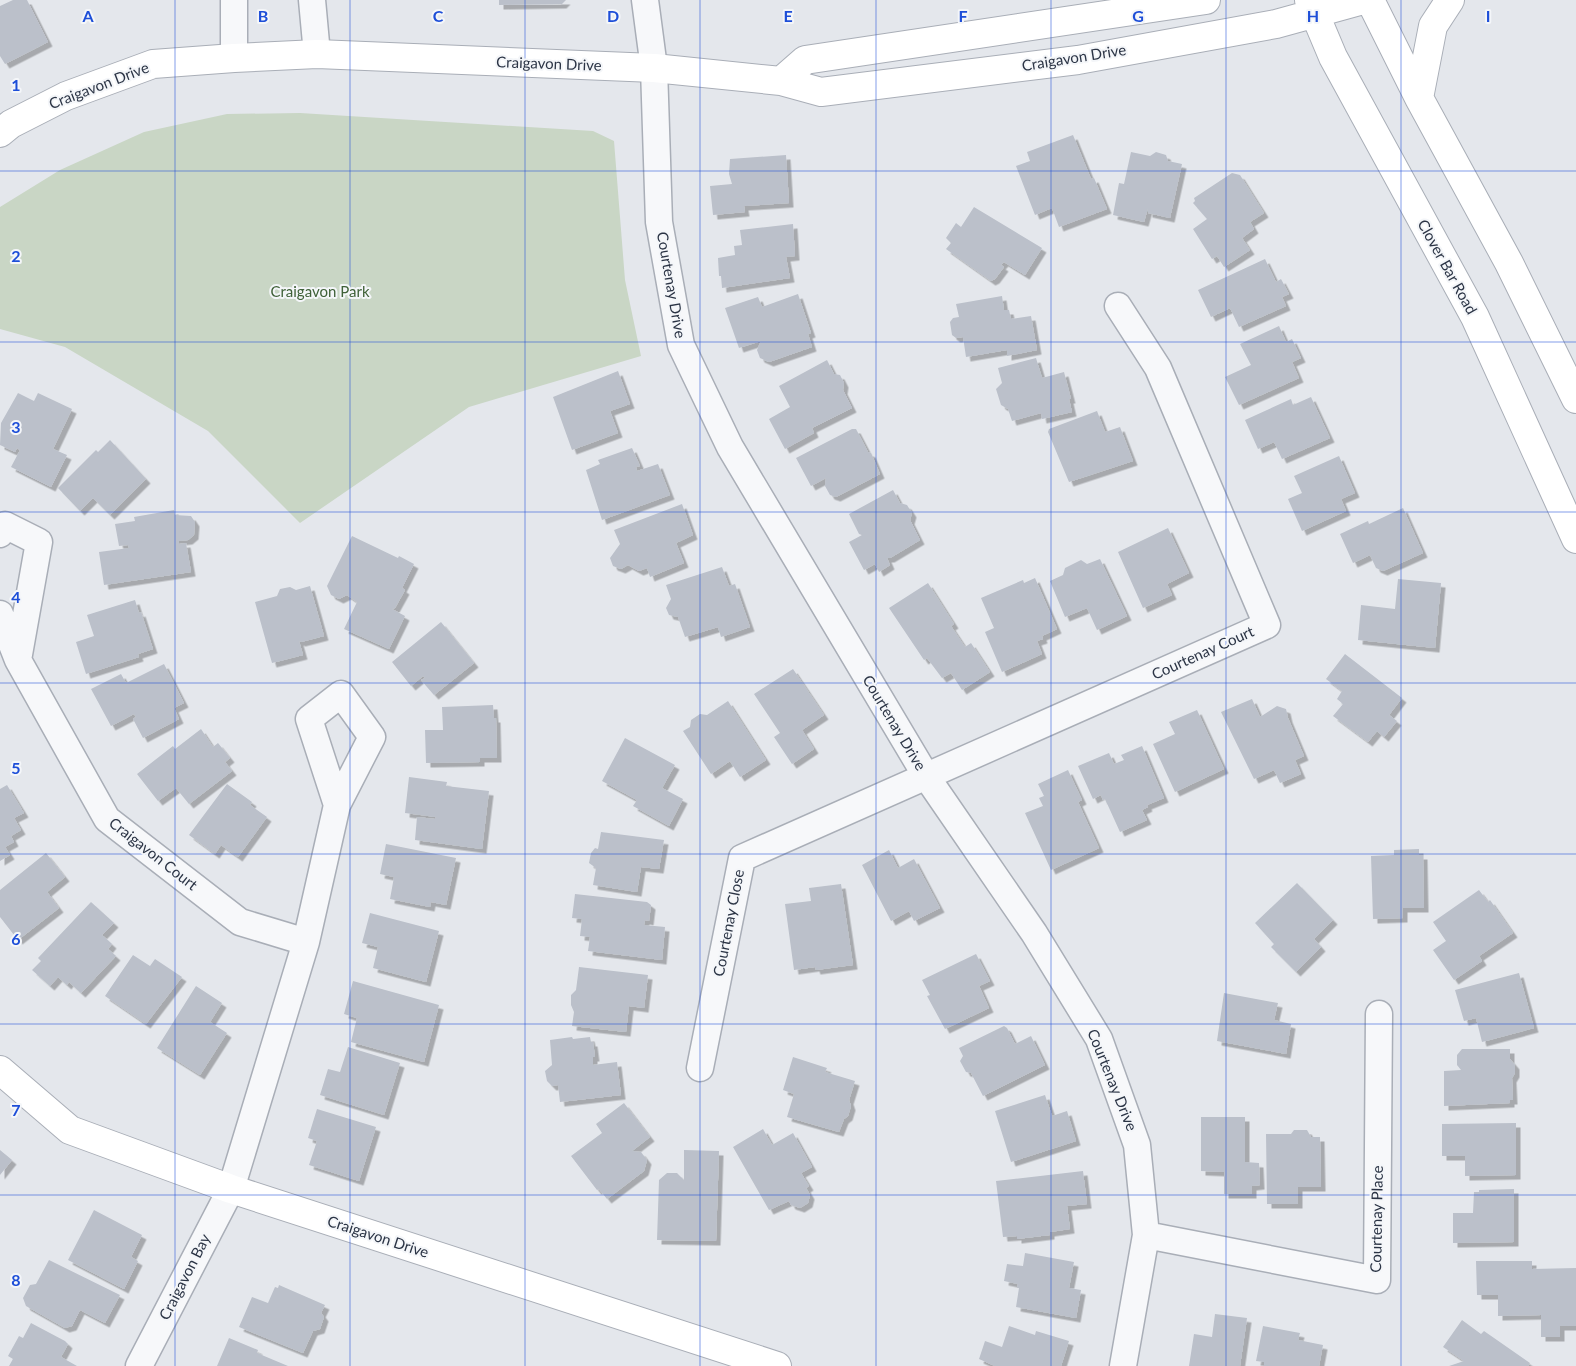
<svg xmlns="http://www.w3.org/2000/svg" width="1576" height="1366" font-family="Lato,sans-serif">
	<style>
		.green { fill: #c9d6c5 }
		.building { fill: #bbc0ca; filter: url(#shadow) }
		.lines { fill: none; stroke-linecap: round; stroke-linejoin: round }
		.street-casing { stroke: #a9aeb7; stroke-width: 29 }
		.secondary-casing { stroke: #a9aeb7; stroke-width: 30 }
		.street { stroke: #f7f8fa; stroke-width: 26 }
		.secondary { stroke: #fff; stroke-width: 28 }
		.grid { fill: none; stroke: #1d4ed8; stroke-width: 1; stroke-opacity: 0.55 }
		.labels { text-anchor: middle; stroke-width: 4; stroke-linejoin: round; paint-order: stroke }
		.street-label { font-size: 15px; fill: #2b3445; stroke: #f4f6f9 }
		.park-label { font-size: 15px; fill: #3f6138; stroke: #f4f6f9 }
		.grid-label { font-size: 16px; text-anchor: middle; font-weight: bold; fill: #1d4ed8; stroke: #f4f6f9; stroke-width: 4; stroke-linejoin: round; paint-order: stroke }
	</style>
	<defs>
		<filter id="shadow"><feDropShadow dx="4.5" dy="4.5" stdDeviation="0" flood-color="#0004"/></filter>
	</defs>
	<rect width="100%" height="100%" fill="#e4e7ec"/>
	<path class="green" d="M300,113L593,131L614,141L625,280L641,356L469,407L300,523L208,431L65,347L0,329V207L60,170L144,132L227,114Z"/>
	<path class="building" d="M13,0H27L48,42L5,64L0,56V6Z
		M499,0H566L562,4L499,5Z
		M1073,135L1091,179L1094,178L1107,209L1059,227L1052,208L1035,215L1016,166L1030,161L1027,152Z
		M1131,152L1150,156L1156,152L1166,155L1168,161L1182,164L1170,218L1148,213V208L1144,222L1113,215L1119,183L1124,184Z
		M786,155L789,203L744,206L745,212L713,215L710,186L732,184L729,174L730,159Z
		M1232,173L1240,175L1264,213L1250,222L1254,229L1242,238L1250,250L1224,267L1217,256L1212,259L1193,229L1207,219L1193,203L1195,201L1194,198Z
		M974,207L1042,248L1025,275L1004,262L1001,265L1004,267L995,279L991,281L946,249L951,243L946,238L956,223L961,227Z
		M793,224L795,256L786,257L790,278L722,288L721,276H719L718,258L735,255L734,246L742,245L740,230Z
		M1265,259L1276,282L1281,279L1289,294L1282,297L1286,306L1239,327L1230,308L1211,317L1198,290Z
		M798,294L811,333L808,334L812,347L769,362L760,358L757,350L761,341L739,348L725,308L758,297L762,307Z
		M1002,296L1004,310H1009L1011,319L1031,316L1037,350L1007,356V350L966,357L963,337L956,338L952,335L950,322L953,318L959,317L956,304Z
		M1279,326L1286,342L1292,339L1301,358L1292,362L1299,378L1239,405L1225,377L1251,365L1240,344Z
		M1036,358L1042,378L1064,372L1071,399H1069L1072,412L1042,419L1041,413L1012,421L1008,409L1001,405L996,389L1002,383L998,368Z
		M827,360L834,374L840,375L844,383L843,390L852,408L812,428L814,433L785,449L769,419L790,407L779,386Z
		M618,371L630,404L610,411L618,433L572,450L553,397Z
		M18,393L34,401L38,393L72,409L53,449L67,455L51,487L11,467L20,450L17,448L15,452L0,445L1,423Z
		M1311,397L1330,438L1282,459L1274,442L1258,449L1245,420L1291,399L1293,405Z
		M1097,411L1105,432L1120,427L1133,461L1069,482L1048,432L1049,429Z
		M852,429H856L868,452L871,453L880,474L836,497L830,495L825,486L826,478L811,486L796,458Z
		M110,440L146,479L110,515L93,498L80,511L58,488L96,450L98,452Z
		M632,448L640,466L636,467L637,471L658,464L670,495L602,520L586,470L600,464L598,460Z
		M1339,456L1355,493L1341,499L1346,511L1302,531L1288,499L1302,493L1294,476Z
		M893,490L900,503L907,505L912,513L910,520L920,540L890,558H887L890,565L879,572L875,564L864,570L849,542L862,535L859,534L849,514Z
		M682,504L693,535L676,543L684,563L650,577L647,568L639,571L628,565L621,569L613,566L610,558L620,544L614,530Z
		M1403,508L1423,553L1383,571L1376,568L1370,555L1353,563L1340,534L1368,521L1369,524Z
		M174,510L175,515L191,516L195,522L194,535L188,540L179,541V544L186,543L191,572L104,585L99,552L129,548L128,545L119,546L115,524L135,521L134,517Z
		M1168,528L1189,573L1167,584L1172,595L1143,608L1118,552Z
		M352,536L398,558L399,556L414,564L402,588L405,590L395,608L392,609L405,616L389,649L344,629L357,602L347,595L339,599L331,595L327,586Z
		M1100,559L1127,616L1097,630L1087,608L1065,617L1050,581L1063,575L1065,568L1081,560L1087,564Z
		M722,567L729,586L735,584L750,627L721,637L718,627L685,637L678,617L669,615L666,608L671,599L666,585Z
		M1035,578L1057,629L1042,636L1043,639L1037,641L1042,654L1002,672L985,632L994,628L981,598L1023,580L1024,583Z
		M1398,579L1441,583L1435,648L1358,640L1361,605L1395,609Z
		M928,583L954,624L951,626L965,647L971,643L990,672L962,690L951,673L942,678L927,658L924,660L889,608Z
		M310,586L324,636L301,642L299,641L303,655L272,663L255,602L277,596L280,589L290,587L296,590Z
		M135,600L139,613L141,612L153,649L138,654L139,657L86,674L76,642L94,636L87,615Z
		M441,622L474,663L434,695L421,680L425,678L423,676L411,686L392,662Z
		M1345,654L1402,698L1389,715L1397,721L1384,737L1377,731L1368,742L1333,716L1343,704L1337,699L1342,691L1326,679Z
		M164,664L184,703L174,708L179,719L143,738L133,719L136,717L134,714L111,726L91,689L121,674L126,683Z
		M793,669L824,715L802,730L814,749L792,764L774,737L780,733L754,694Z
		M1252,699L1260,717L1277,706L1286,709L1288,718L1304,756L1295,760L1301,774L1280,783L1274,770L1254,779L1221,712Z
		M728,701L766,760L740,777L730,761L711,774L683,731L690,727L691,720L700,714L707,715Z
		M493,705L494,718H496L497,758H480V762L426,763L425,730H443L442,707Z
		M1197,710L1224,769L1175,792L1153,744L1175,734L1169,722Z
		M201,729L213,747L218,743L230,758L225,762L232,771L189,804L176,788L158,801L137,774L173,746L175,749Z
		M625,738L675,765L662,788L683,799L669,826L633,806L637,800L602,781Z
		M1142,746L1164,798L1147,805L1148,807L1142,810L1147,820L1120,832L1105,799L1103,800L1101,795L1093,799L1078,766L1109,753L1114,764L1124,760L1121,755Z
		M1068,770L1082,800L1078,802L1099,848L1051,870L1025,813L1043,806L1039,798L1044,796L1038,784Z
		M409,777L447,782L446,786L489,791L482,849L415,840L417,817L435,819L436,817L405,813Z
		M227,784L252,802L250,805L267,817L238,857L221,845L215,854L189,835Z
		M7,785L24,813L14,818L21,830L11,836L14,842L5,847L10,855L0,861V789Z
		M601,832L664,840L659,869L641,867L637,892L593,885L596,868L589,863L591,853L595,848L598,849Z
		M386,844L456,858L446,905L431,902L430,907L390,899L394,877L380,874Z
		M1419,849V855H1423L1424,908H1403V918L1373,919L1371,856L1394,855V850Z
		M889,850L898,868L914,859L940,908L914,921L909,911L891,921L862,865Z
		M46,853L65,877L47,892L59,908L18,940L0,917V890Z
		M1297,883L1333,920L1314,939L1321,947L1296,972L1271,947L1274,944L1255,923Z
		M841,884L853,965L816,970L815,967L794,970L785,904L811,901L809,888Z
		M1479,890L1488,902L1490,900L1513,933L1479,956L1482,961L1454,980L1433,950L1446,941L1433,922Z
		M575,894L647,902L651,905L649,921L645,920L644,925L665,927L662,960L588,951L590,937L580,936L582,919L572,918Z
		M91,902L114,923L102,935L112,944L108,949L116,956L81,993L69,982L67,985L58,977L50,986L32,970L41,961L38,958Z
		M370,913L439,931L426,982L373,968L378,947L362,943Z
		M976,954L990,981L979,986L989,1008L945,1029L927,996L930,995L922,980Z
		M133,955L150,966L155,959L182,977L146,1024L105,996Z
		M579,967L648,975L644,1008L629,1006L626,1032L572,1026L574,1012L571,1005V995L576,990Z
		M1519,973L1534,1028L1482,1042L1476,1018L1464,1021L1455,990Z
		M353,981L439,1005L424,1062L351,1042L357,1018L344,1014Z
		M196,986L222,1003L210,1022L227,1033L200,1075L157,1048Z
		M1224,993L1278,1003L1274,1020L1291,1024L1286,1054L1217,1041Z
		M1004,1026L1007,1028L1015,1044L1031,1036L1045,1065L983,1096L971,1073L966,1072L960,1061L963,1056L959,1048Z
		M572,1037L573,1039L590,1037L591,1042H593L595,1057H593V1065L617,1062L621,1095L560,1102L558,1085L552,1086L547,1081L545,1071L552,1065L550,1040Z
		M348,1047L400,1063L384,1115L320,1095L328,1069L340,1072Z
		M1462,1049H1510V1059L1515,1065V1073L1512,1078L1513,1100H1510V1103L1444,1106V1071L1461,1070L1457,1065V1055Z
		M793,1057L827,1068L825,1072L855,1081L849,1100L851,1106L848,1116L844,1119L839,1132L787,1117L794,1094L783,1090Z
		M1045,1095L1052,1116L1067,1111L1076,1141L1011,1162L995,1111Z
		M624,1103L650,1137L632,1151L641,1152L647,1160L644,1171L607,1199L599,1189L597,1190L571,1156L602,1133L596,1124Z
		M317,1109L376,1127L359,1181L309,1165L317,1141L308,1138Z
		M1201,1117H1245V1162L1259,1163L1260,1185L1252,1186V1194H1224V1172L1201,1171Z
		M1516,1123V1175L1465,1176V1156H1442V1124Z
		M763,1129L772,1145L793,1133L812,1167L801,1173L809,1186L806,1188L810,1195L808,1203L800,1208L791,1205L789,1201L769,1210L733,1147Z
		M1294,1130H1307L1311,1137H1320L1321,1187H1298V1204H1267L1266,1134H1291Z
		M0,1150L12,1160L0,1175Z
		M684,1150L719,1151L716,1241L657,1240L659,1180L667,1173H677L684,1180Z
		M1083,1171L1087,1204L1067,1206L1070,1229L1050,1232V1235L1017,1239V1236L1003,1237L996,1181Z
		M1514,1189V1242L1453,1243V1213H1473L1474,1192H1479V1190Z
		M94,1210L142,1235L131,1257L138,1261L124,1289L68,1260Z
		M1025,1253L1074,1262L1069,1288L1081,1290L1076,1318L1016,1307L1019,1288H1017L1018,1284L1004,1281L1007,1264L1023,1266Z
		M49,1260L120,1295L105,1323L80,1310L72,1326L65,1328L26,1306L23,1298L30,1285L36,1284Z
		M1476,1261H1532V1269L1576,1268V1326H1560V1337H1541V1315L1498,1316V1295H1477Z
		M279,1285L325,1305L321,1313L324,1317L320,1329L313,1331L303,1353L239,1327L252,1297L268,1303L275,1287L278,1288Z
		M1215,1314L1247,1318L1240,1366H1189L1194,1334L1212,1337Z
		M1462,1320L1481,1334L1484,1331L1530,1363L1528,1366H1449L1464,1361L1443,1347Z
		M31,1323L65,1341L68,1344L61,1357L77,1366H9L13,1359L8,1356L19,1336L23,1338Z
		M1009,1326L1035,1335L1036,1331L1069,1341L1061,1366H995L979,1359L985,1341L1002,1347Z
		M1263,1326L1300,1333L1298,1340L1323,1345L1319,1366H1264V1362L1256,1361Z
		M229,1338L258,1350L257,1353L288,1366H217Z"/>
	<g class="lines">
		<defs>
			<path id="street" d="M234,0V58
				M312,0L317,54
				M645,0L654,68L659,222L681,345L730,447L926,776L1034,933L1099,1039L1137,1145L1146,1235L1123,1366
				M0,534L5,525L39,542L18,660L0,614
				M18,660L107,819L240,922L306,942
				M700,1068L742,858L1267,625L1158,368L1118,306
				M1146,1235L1377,1280L1379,1014
				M139,1366L231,1189L306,942L337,805L372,737L341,694L309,719L337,805"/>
			<path id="secondary" d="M1309,0L1333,57L1475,317L1576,539
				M1370,0L1419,98L1509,263L1576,399
				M781,81L805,60L1206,0
				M1419,98L1433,26L1450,0
				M0,133L11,124L66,96L153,64L234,58L317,54L654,68L781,81L821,92L1078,60L1276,24L1363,0
				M0,1070L70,1130L231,1189L777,1366"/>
		</defs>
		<use href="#street" class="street-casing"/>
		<use href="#secondary" class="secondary-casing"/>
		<use href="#street" class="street"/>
		<use href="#secondary" class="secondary"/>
	</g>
	<path class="grid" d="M175,0V1366M350,0V1366M525,0V1366M700,0V1366M876,0V1366M1051,0V1366M1226,0V1366M1401,0V1366M0,171H1576M0,342H1576M0,512H1576M0,683H1576M0,854H1576M0,1024H1576M0,1195H1576"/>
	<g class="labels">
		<g class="street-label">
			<text transform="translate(1074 58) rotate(-9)" y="5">Craigavon Drive</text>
			<text transform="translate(549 64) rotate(2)" y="5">Craigavon Drive</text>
			<text transform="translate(99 86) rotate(-21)" y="5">Craigavon Drive</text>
			<text transform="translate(1447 267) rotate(61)" y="5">Clover Bar Road</text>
			<text transform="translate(671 285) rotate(80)" y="5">Courtenay Drive</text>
			<text transform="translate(1203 653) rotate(-24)" y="5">Courtenay Court</text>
			<text transform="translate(894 723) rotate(59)" y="5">Courtenay Drive</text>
			<text transform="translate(153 854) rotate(38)" y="5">Craigavon Court</text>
			<text transform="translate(729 923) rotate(-79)" y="5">Courtenay Close</text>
			<text transform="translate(1112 1080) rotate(68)" y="5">Courtenay Drive</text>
			<text transform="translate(1377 1219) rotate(-89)" y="5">Courtenay Place</text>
			<text transform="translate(378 1237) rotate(18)" y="5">Craigavon Drive</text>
			<text transform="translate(185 1277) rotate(-63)" y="5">Craigavon Bay</text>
		</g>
		<g class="park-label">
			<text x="320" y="297">Craigavon Park</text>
		</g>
	</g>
	<g class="grid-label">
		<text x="88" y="22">A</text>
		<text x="263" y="22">B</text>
		<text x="438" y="22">C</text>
		<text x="613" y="22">D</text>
		<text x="788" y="22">E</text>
		<text x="963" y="22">F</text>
		<text x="1138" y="22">G</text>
		<text x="1313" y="22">H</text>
		<text x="1488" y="22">I</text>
		<text x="16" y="91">1</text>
		<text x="16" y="262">2</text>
		<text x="16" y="433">3</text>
		<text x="16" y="603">4</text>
		<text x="16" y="774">5</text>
		<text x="16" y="945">6</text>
		<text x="16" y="1116">7</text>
		<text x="16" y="1286">8</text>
	</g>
</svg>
